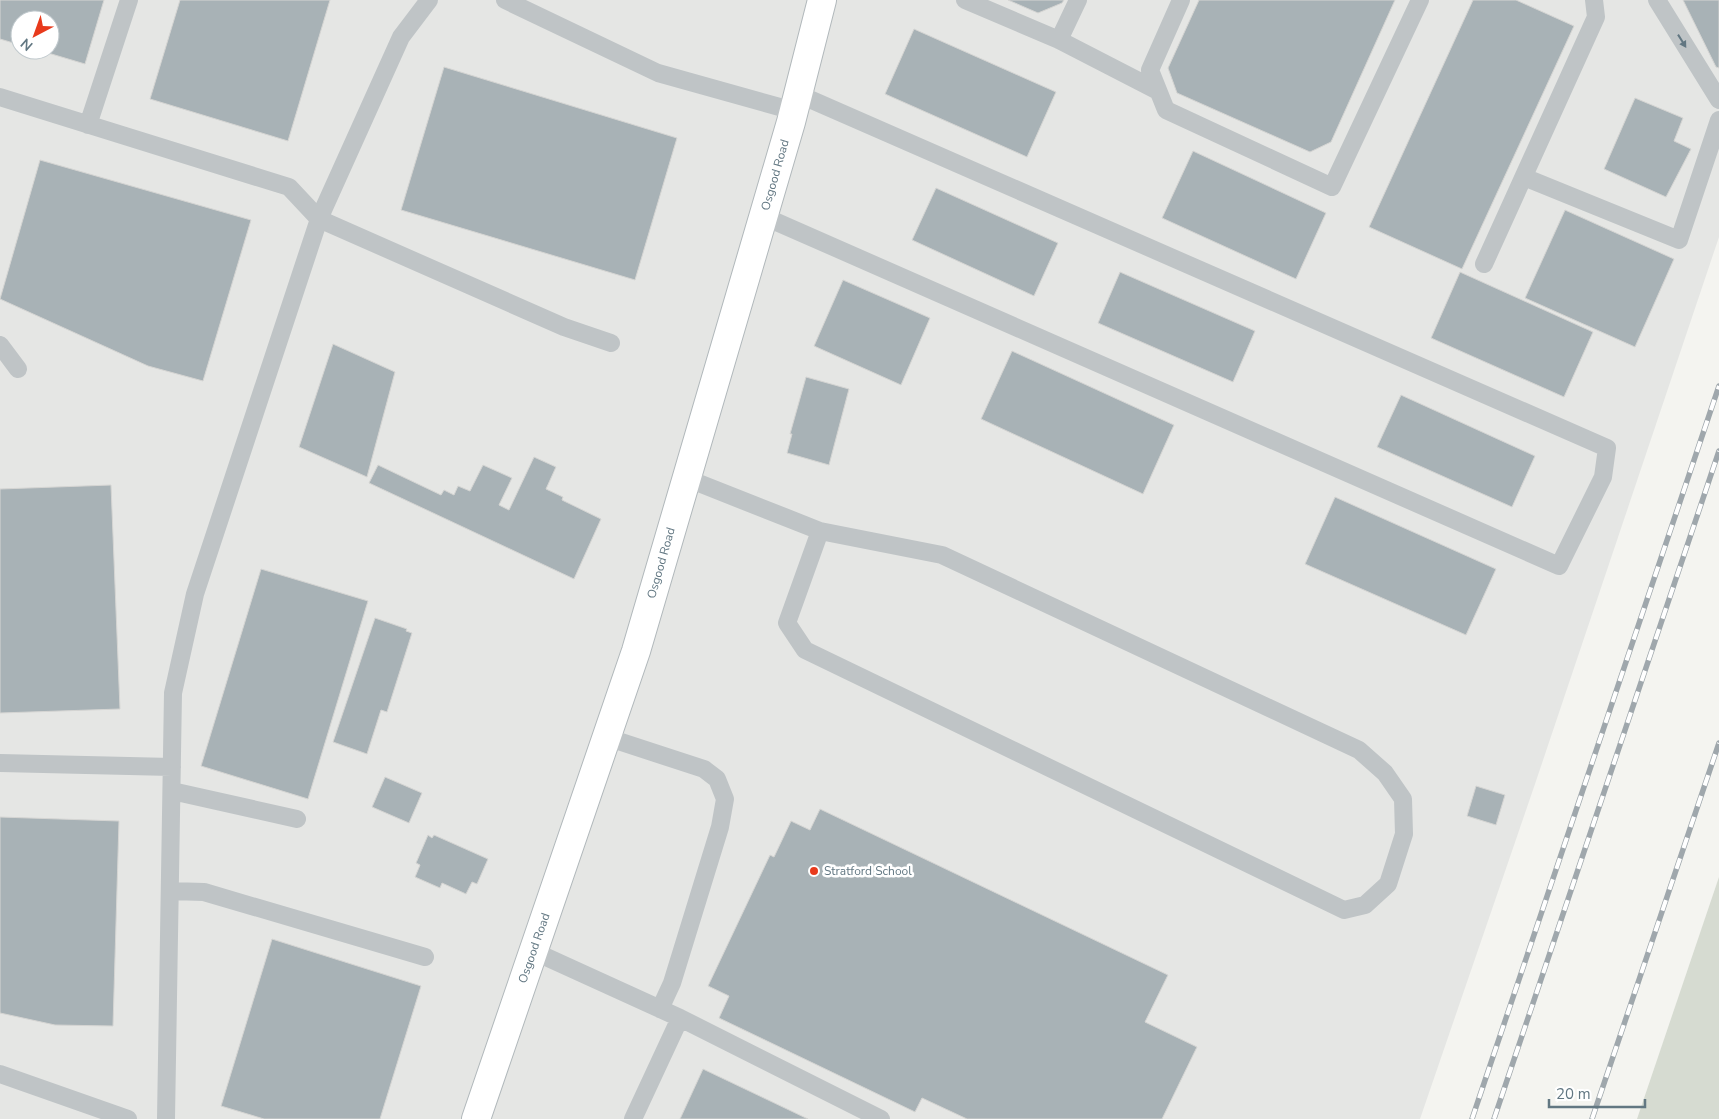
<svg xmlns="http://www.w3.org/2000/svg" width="1719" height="1119" font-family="'Nunito Sans',sans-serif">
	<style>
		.built { fill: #e5e6e4; fill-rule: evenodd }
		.green { fill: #d6dbd1 }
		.building { fill: #a8b2b6; stroke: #d5d5d3 }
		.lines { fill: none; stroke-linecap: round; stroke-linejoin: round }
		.secondary-casing { stroke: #b1b8bb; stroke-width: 30 }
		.service { stroke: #bfc4c6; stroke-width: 18 }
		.secondary { stroke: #fff; stroke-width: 28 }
		.rail-casing { stroke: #9fa7ac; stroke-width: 5.5 }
		.rail { stroke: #fff; stroke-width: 4; stroke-dasharray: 11; stroke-linecap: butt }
		.oneway { fill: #627782 }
		.poi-dot { fill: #e83a1c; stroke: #fff; stroke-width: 2 }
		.labels { text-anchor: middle; stroke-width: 5; stroke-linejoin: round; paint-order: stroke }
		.street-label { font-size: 12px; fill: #627782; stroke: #fff }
		.poi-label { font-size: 12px; fill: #627782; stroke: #fff; text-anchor: start }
	</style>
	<rect width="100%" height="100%" fill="#f4f4f0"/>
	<path class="built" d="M0,0H1719V237L1535,784L1420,1119H0ZM20,20H50V50H20Z"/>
	<path class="green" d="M1719,877V1119H1637Z"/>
	<path class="building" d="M0,0H104L85,64L38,50H50V20H20V45L0,39Z
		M180,0H330L288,141L150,99Z
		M1008,0H1064L1062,3L1038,13Z
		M1199,0H1395L1331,142L1310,152L1177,93L1168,68Z
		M1473,0H1516L1574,26L1462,269L1369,227Z
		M1683,0H1719V68L1716,67Z
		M914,29L1056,92L1027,157L885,94Z
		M444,67L677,138L635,280L401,210Z
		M1635,98L1683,118L1674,141L1691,149L1666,197L1604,169Z
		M1193,151L1326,213L1296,279L1162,218Z
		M40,160L251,220L203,381L148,366L0,299Z
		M936,188L1058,243L1034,296L912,240Z
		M1565,210L1674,259L1635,347L1525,298Z
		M1120,272L1255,331L1233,382L1098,323Z
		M1460,272L1593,332L1564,397L1431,338Z
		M843,280L930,318L901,385L814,346Z
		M333,344L395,372L367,477L299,447Z
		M1012,351L1174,425L1143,494L981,419Z
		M806,377L849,389L829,465L787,453L792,434H790Z
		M1401,395L1535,456L1512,507L1377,447Z
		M534,457L556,467L546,489L563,497L562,500L601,519L574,579L369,483L378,465L441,495L444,490L454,495L458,486L470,491L483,465L512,478L499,505L509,510Z
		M111,485L120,709L0,713V489Z
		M1335,497L1496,569L1466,635L1305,564Z
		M261,569L368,601L308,799L201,766Z
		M375,618L407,629L406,631L412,633L387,712L381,710L367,754L333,742Z
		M385,777L422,793L409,823L372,807Z
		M1476,786L1505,795L1496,825L1467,816Z
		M820,809L1168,975L1145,1022L1197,1047L1162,1119H967L922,1098L915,1112L719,1018L729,996L708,986L770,855L774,857L791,821L810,830Z
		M0,817L119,821L113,1026L55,1025L0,1013Z
		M428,835L432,838L434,835L488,859L477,884L472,882L466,894L442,883L440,888L415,877L420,865L416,863Z
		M272,939L421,986L380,1119H264L221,1106Z
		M703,1069L808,1119H680Z"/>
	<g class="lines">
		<defs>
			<path id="secondary" d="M476,1119L636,651L791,122L822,0"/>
		</defs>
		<use href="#secondary" class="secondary-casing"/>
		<path class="service" d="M505,0L658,73L794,111
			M965,0L1059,40L1158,91
			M1181,0L1150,70L1166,110L1332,187L1420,0
			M1657,0L1719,100
			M1059,40L1078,0
			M0,97L289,187L319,219L564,327L611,343
			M88,125L129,0
			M1524,177L1679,240L1719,120
			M763,216L1559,566L1603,477L1607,448L798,94
			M1484,264L1596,17L1594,0
			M0,345L18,369
			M686,478L820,531L787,623L805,650L1344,910L1365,905L1388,884L1404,834L1403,799L1385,773L1359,750L942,555L820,531
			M606,737L704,769L717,779L725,799L720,827L672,983L660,1009
			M0,763L172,767
			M172,791L297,819
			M170,891L204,892L425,957
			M533,951L680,1018L881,1119
			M0,1074L128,1119
			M166,1119L173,693L195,594L319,219L401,37L429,0
			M633,1119L680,1018"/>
		<use href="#secondary" class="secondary"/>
		<defs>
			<path id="rail" d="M1472,1119L1719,386
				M1494,1119L1719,451
				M1592,1119L1719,743"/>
		</defs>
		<use href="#rail" class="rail-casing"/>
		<use href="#rail" class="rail"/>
	</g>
	<defs><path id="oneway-solid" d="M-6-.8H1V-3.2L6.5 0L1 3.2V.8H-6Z" transform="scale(1.25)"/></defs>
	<use class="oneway" href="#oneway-solid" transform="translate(1682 41) rotate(58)"/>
	<circle class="poi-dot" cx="814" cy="871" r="5"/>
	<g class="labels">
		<g class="street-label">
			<text transform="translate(775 175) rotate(-74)" y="4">Osgood Road</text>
			<text transform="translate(661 563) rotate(-74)" y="4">Osgood Road</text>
			<text transform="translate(534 948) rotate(-71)" y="4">Osgood Road</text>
		</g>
		<g class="poi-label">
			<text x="824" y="875">Stratford School</text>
		</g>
	</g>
	<g transform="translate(35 35) rotate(221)"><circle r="24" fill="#ffffff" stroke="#c0c9cd"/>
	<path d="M0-4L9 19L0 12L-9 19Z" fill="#e83a1c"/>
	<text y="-8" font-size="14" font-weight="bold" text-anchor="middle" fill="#627782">N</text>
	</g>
	<path d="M1549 1099v8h96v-8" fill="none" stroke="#627782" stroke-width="2.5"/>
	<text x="1556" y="1099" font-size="15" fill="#627782" stroke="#ffffff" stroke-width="4" paint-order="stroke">20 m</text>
</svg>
